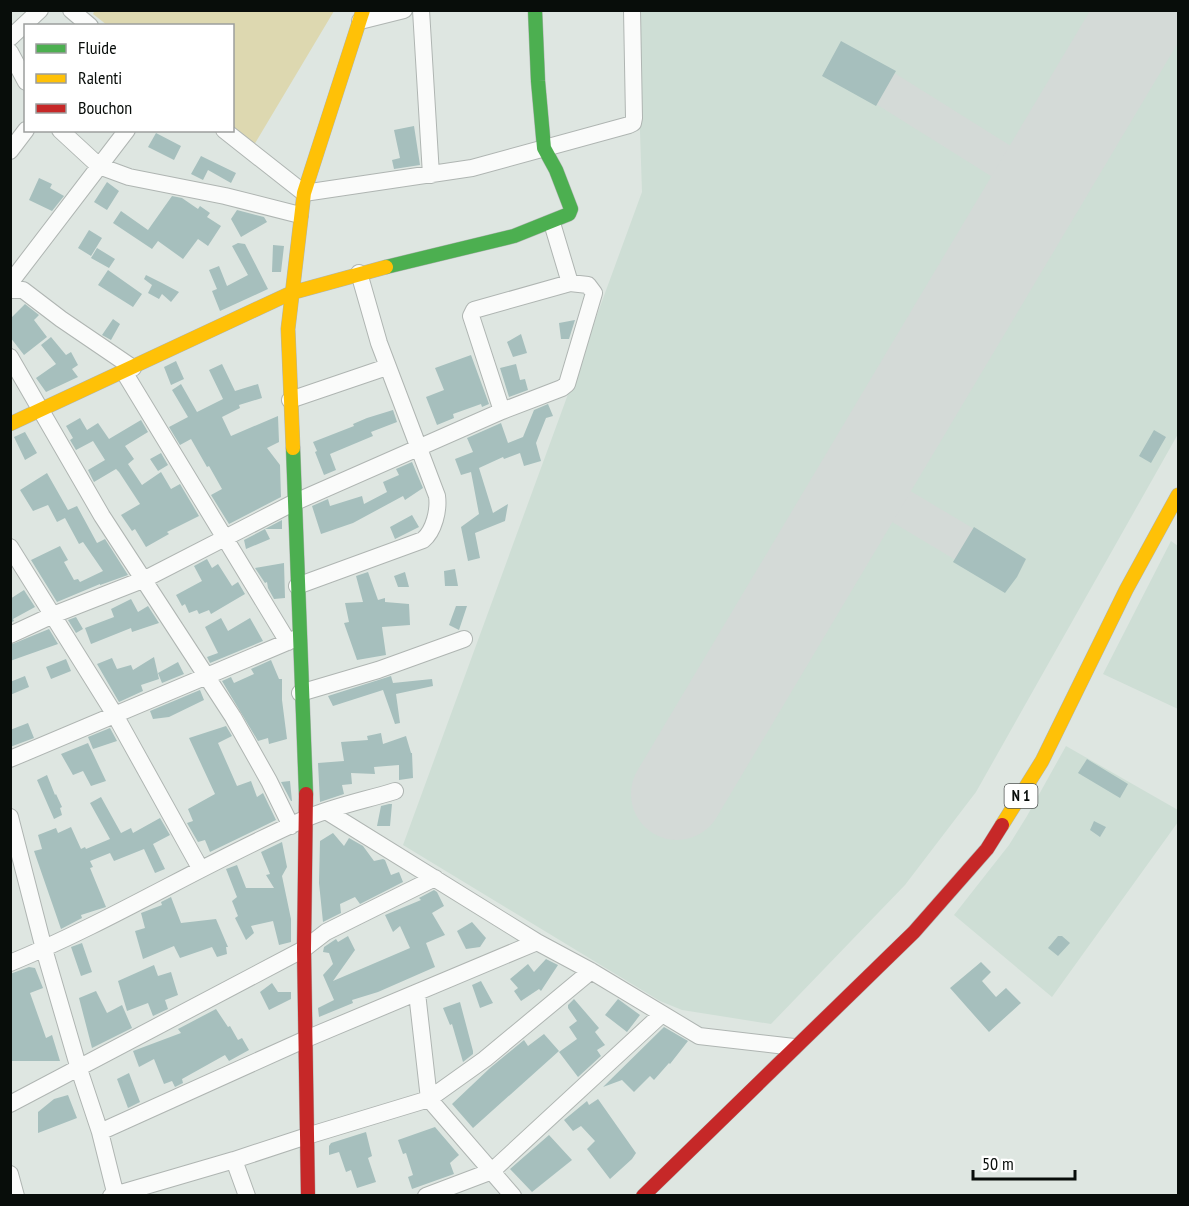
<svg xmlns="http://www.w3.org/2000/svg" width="1189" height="1206" font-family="'PT Sans Narrow',sans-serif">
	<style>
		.built { fill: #ceded5 }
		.green { fill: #ddd8b0 }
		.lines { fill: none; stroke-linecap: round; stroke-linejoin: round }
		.taxiway { stroke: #d4dad7; stroke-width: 36 }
		.runway { stroke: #d4dad7; stroke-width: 92 }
		.building { fill: #a6bfbd }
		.street-casing { stroke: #afb5b2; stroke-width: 18 }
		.fast-casing { stroke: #afb5b2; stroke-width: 15 }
		.slow-casing { stroke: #afb5b2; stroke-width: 15 }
		.jam-casing { stroke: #afb5b2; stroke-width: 15 }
		.street { stroke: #fafbfa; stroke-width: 16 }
		.fast { stroke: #4caf50; stroke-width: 14 }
		.slow { stroke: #ffc107; stroke-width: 14 }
		.jam { stroke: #c62828; stroke-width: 14 }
		.labels { text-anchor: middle; stroke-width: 4.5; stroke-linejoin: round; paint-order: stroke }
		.shield { fill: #fff; stroke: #525654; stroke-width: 1.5 }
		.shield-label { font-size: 15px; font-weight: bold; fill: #080d0a }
	</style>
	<rect width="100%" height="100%" fill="#dee6e1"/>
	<path class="built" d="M636,11H1178V434L976,792L905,885L771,1024L682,1010L660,1001L403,845L642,192Z
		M1171,541L1178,546V709L1103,674Z
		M1066,746L1178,810V822L1052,997L954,915L1009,845L1027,816Z"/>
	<path class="green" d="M95,10L334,11L251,150L232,130V26L107,25L93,14Z"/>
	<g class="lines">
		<path class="taxiway" d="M886,89L1039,185
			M862,483L964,544"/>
		<path class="runway" d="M677,794L1144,10"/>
	</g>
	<path class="building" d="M841,41L896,71L876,106L822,76Z
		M414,126L420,165L394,169L392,160L400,158L394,130Z
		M156,133L181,146L174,160L148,147Z
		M201,156L236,173L231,183L208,170L203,180L191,174Z
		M39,178L52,184L50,188L64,196L52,211L29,200Z
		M107,182L119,191L107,210L94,202Z
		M172,196L182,198L198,209L200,206L210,213L207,217L221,226L208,246L198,239L183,259L158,241L152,249L113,223L121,211L148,230Z
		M237,210L264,217L267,222L241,237L231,219Z
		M89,230L102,238L91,256L78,248Z
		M238,243L245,244L268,289L220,311L212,291L217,289L209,270L219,266L227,286L248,275L232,246Z
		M273,245L284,246L281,272H272Z
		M97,248L115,259L109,268L91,258Z
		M108,270L142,294L133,307L98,285Z
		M146,275L162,283L179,292L171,302L162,294L159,299L148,293L152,285L144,279Z
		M25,304L39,315L34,320L47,337L24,355L10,337V319Z
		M113,319L120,324L111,340L102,335Z
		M575,320L569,339H561L559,323Z
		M521,334L527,353L513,357L507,342Z
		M51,337L66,355L71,352L78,365L72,369L78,377L46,392L36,378L56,364L41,345Z
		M471,355L489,404L482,407L481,404L453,414L454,418L437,425L426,397L444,390L435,368Z
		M176,361L184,379L171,385L164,367Z
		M222,364L235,391L258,384L262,398L239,405L240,408L222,417L231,436L278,416L279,442L267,448L280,465L281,497L229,524L211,495L222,489L209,466L207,467L191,439L180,445L169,427L188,417L172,390L181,384L197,412L223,399L209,370Z
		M516,364L520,380L525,379L528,390L509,397L500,368Z
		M548,404L553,416L546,418L536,443L541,461L524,466L520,453L504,459L503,457L479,468L493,513L508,504L505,521L475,533L480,558L468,561L461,527L479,514L471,472L461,475L455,459L473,452L467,438L501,423L508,443L523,437L534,410Z
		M393,410L397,422L371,432L373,436L330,454L336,470L324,475L315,452L317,451L313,442L354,426L353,424L367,418Z
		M80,418L87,430L98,423L109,439L141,420L148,432L125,446L134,459L128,464L142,485L161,472L171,489L180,484L199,516L167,532L169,534L146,547L135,529L132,531L121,515L140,504L119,472L116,469L94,482L88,470L105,460L93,441L76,450L70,440L73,438L66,426Z
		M1154,430L1166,437L1151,463L1139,456Z
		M27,431L25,432L37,453L25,460L14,437Z
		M161,453L168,465L158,471L150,459Z
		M412,462L423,488L405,500L403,496L353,523L321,534L312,506L328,499L330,506L362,496L364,504L387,492L383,482L399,475L396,469Z
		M47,473L68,510L77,506L97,543L105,539L128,575L100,585V584L57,602L31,560L60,546L68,560L64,562L74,580L78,579L80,582L103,571L83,542L79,544L65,518L57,522L48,505L33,511L20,490Z
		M412,515L419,527L395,539L390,527Z
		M282,520V529H265L270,539L246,549L244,540Z
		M974,527L1026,559L1017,577L1005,593L953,562Z
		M207,559L212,568L218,564L232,586L238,582L245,594L211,614L209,610L199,614L197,610L189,613L185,604L182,606L176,595L202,581L194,566Z
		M284,563L285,598L274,599L268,588L267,582L265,583L255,568Z
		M455,569L458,586H445L444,571Z
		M368,572L378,600L385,598V602L409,604L410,625L382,627L386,655L357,660L344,623L349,622L345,603L363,602L356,576Z
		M405,572L409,587H398L394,576Z
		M24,590L35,607L13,619L14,621L10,623V599Z
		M131,599L138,612L148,606L159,623L132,632L131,628L91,644L85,628L114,617L111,609Z
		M456,606H467L459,630L449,625Z
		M76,617L83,629L76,633L68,620Z
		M221,618L228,631L250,618L263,641L210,663L207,657L218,653L205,627Z
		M49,629L58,644L10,661V645Z
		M154,657L159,679L141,685L143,691L119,702L97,664L112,658L117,669L131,665L133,670Z
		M66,659L71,671L51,679L46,667Z
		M271,660L279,679H282V700L287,739L269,744L268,738L258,741L222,681L231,677L234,683L254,674L251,669Z
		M178,662L184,674L162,683L158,673Z
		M25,676L29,687L10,695V682Z
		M391,676L393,683L432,679L433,686L396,694L400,723L395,724L383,690L333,706L328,696Z
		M200,690L204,700L169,717L153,719L150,711Z
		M28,723L34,738L10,747V730Z
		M226,726L232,736L218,743L237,786L251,781L257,797L263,793L276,820L210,852L205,840L198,842L187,823L193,821L188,809L215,794L189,738Z
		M110,728L117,741L93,749L88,737Z
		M381,733L383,744L406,736L411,753H412L413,778L399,780V765L374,767L375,774L351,773L352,784L342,785L344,794L320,802L318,763L344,761L341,742L368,740L367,736Z
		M88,743L106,781L91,786L83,771L73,775L61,754Z
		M1087,759L1128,784L1120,798L1078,773Z
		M47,775L55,795L56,794L62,807L60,808L62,815L54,819L37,780Z
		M290,781L292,801H291L281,782Z
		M101,797L121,833L131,828L133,833L160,818L170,835L153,844L165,869L155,873L144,849L114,861L110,853L90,861L93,867L90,868L106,907L81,915L82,918L61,929L34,851L42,849L38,835L56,828L58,833L71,827L81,849L85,847L86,849L110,839L90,803Z
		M389,804H392L390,826H377L381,806Z
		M1094,821L1106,827L1100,837L1090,830Z
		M333,833L344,846L349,838L363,846L374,861L383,859L385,860L391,875L399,872L403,882L360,904L355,897L340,904L341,913L323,922L319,883L320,841Z
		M282,842L287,867L282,876L291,919V942L279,945L273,921L251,926L254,933L246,940L235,918L238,916L232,901L237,897L226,869L237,865L246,888H274L266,875L270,874L261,852Z
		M434,890L437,892L444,906L432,913L445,935L426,943L435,967L378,992L352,1000L353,1003L319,1017L318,1008L334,1000L323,975L333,964L329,953L323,952L324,947L336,939L338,942L348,936L355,950L333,981L410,948L400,926L393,932L385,915L421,900L419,898Z
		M171,897L181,923L216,919L228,947H226L227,954L217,957L212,947L180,958L174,946L143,959L135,931L145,928L141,913L162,905L161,902Z
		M472,922L486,938L480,947L466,949L457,931Z
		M1058,936H1062L1070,943L1058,956L1048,948Z
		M82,943L92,972L81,976L71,947Z
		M546,959L558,965L541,991L539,989L521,1001L514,991L518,988L510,979L528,964L534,972Z
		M981,962L991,972L982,981L996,997L1006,988L1021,1003L989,1032L950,988Z
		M154,965L158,976L171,972L178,995L165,1000L168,1009L153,1016L148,1003L127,1011L118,981Z
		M29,967L35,968L43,988L30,993L46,1038L52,1035L60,1061H10V974Z
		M481,981L493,1003L480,1008L472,985Z
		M272,983L278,992H291V999L269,1010L260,992Z
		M96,991L107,1013L122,1005L132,1028L92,1048L79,998Z
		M574,999L599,1028L595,1032L605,1045L597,1050L601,1056L578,1077L559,1052L577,1039L569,1027L577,1021L568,1008V1005Z
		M618,999L640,1015L627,1032L605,1015Z
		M460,1002L473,1051V1054L463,1062L452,1024L450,1025L443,1008Z
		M216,1009L228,1027L230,1026L238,1040L242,1038L249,1050L229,1061L225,1055L182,1079L183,1083L175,1087L172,1081L164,1084L154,1059L139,1067L133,1051L181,1033L178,1029Z
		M664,1027L688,1041L670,1064L669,1063L654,1080L650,1076L634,1092L622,1080L603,1087Z
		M544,1034L559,1051L473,1128L452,1104L490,1068L524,1040L528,1046Z
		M129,1073L140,1102L128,1108L117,1079Z
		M68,1095L77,1118L38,1133V1112L54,1099Z
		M598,1099L636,1153L632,1159L610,1179L587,1149L595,1141L581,1126L573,1131L564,1120L587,1101L589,1105Z
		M435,1127L459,1155L450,1163L454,1174L412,1189L408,1177L413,1175L406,1153L403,1154L398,1140Z
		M366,1132L372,1156L368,1158L376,1182L357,1188L351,1170L346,1172L339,1152L329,1155V1146L331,1143Z
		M549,1135L572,1160L532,1192L510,1169Z"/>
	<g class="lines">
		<defs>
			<path id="street" d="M71,10L90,26
				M421,10L431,175
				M360,21L404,10
				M10,38L40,10
				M10,52L26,82
				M60,130L99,166L129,177L225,196L300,215
				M224,130L304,193L472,168L629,125L633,123L634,118L632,10
				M10,151L26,130
				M10,283L127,130
				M10,290H23L61,319L133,368
				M10,357L102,516L233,717L269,781L291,826
				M124,372L288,642
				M290,400L387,367
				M502,411L471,316L474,310L570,283
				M10,547L115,715L200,868
				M297,586L423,540C434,531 439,510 437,496L379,343L359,273
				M10,635L53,615L145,579L293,503L502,411L562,388L567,384L594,293L588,285L570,283L552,223
				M300,693L378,670L464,639
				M10,759L297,638
				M326,811L537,942L591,971L699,1036L794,1047
				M10,817L44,949L79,1069L100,1132L116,1196
				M10,963C112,921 206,862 307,818C335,806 366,800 395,791
				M417,993L429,1099L513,1196
				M10,1104L304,949L326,932L435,878
				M100,1132L306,1039L537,942
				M234,1160L247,1196
				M10,1174L16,1196
				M111,1196L234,1160L307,1136L429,1099L485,1059L591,971
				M426,1196L492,1171L662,1014"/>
			<path id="fast" d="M386,267L514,236L569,214L571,209L556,170L544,148L538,81L535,10
				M293,448L306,794"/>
			<path id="slow" d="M10,424L291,293L386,267
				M293,448L288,329L304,193L363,10
				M1002,825L1042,761L1126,590L1178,495"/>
			<path id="jam" d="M306,794L304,949L308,1196
				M643,1196L914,932L987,849L1002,825"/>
		</defs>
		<use href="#street" class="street-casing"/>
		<use href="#fast" class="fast-casing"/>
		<use href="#slow" class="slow-casing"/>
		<use href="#jam" class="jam-casing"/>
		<use href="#street" class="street"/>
		<use href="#fast" class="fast"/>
		<use href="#slow" class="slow"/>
		<use href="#jam" class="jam"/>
	</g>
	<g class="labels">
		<rect class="shield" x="1004.5" y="784" width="33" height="24" rx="4.5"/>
		<g class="shield-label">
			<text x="1021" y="801">N 1</text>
		</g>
	</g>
	<rect width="1189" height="1206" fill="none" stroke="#080d0a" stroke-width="24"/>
	<rect x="24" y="24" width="210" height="108" fill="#ffffff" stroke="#9c9e9d" stroke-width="1.5"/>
	<rect x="36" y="44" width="30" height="9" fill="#4caf50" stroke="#9c9e9d" stroke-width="1.5"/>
	<text x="78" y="54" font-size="18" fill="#080d0a">Fluide</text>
	<rect x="36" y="74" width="30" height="9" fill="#ffc107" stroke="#9c9e9d" stroke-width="1.5"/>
	<text x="78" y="84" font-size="18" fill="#080d0a">Ralenti</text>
	<rect x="36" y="104" width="30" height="9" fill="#c62828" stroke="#9c9e9d" stroke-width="1.5"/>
	<text x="78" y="114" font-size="18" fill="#080d0a">Bouchon</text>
	<path d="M973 1170v9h102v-9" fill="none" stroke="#080d0a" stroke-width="3"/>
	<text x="982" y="1170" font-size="18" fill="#080d0a" stroke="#ffffff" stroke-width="4.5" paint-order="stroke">50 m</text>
</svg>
